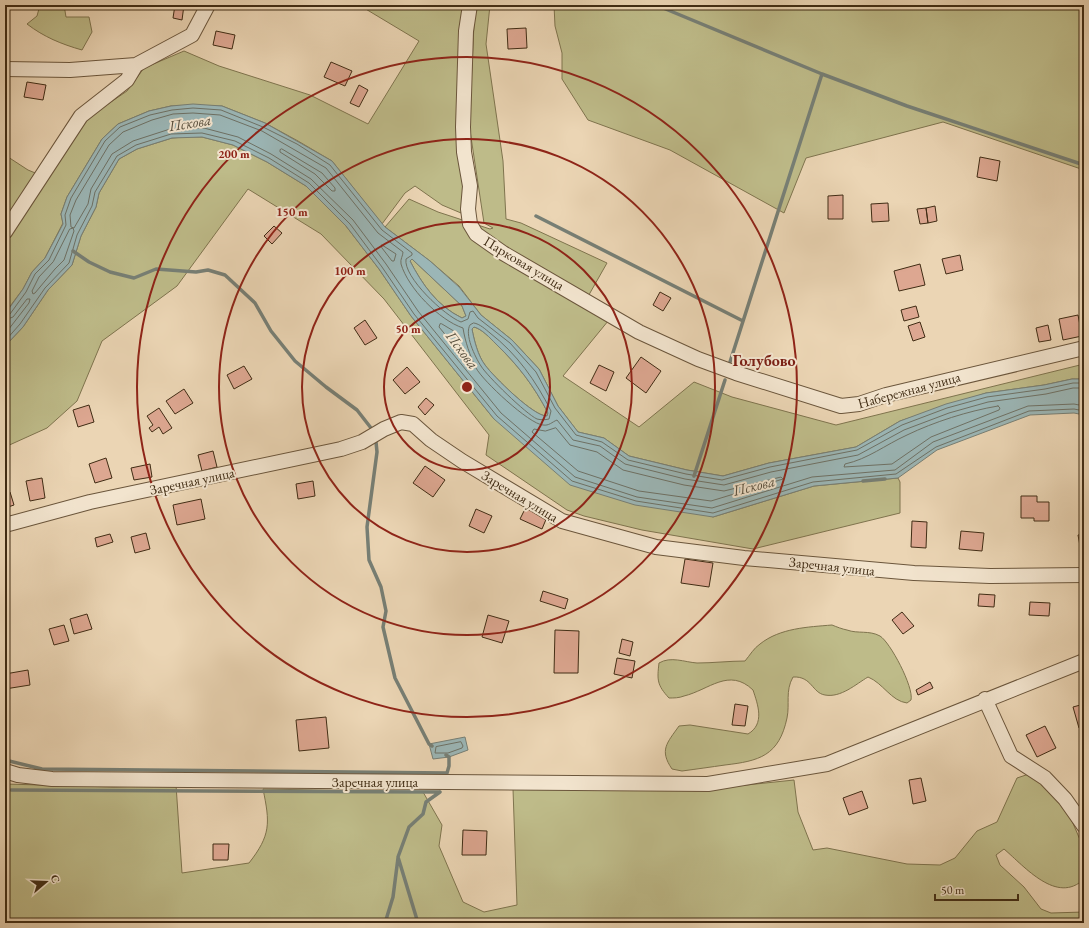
<svg xmlns="http://www.w3.org/2000/svg" width="1089" height="928" font-family="'EB Garamond',serif">
	<style>
		.green { fill: #bebb89; stroke: #7f744e }
		.water { fill: #9bb6b6; stroke: #777f75; fill-rule: evenodd }
		.lines { fill: none; stroke-linecap: round; stroke-linejoin: round }
		.shore { stroke: #6e7165; stroke-width: 1 }
		.stream { stroke: #777f75; stroke-width: 3.5 }
		.building { fill: #dda791; stroke: #402c14 }
		.minor-casing { stroke: #6b563c; stroke-width: 16 }
		.minor { stroke: #f2e4ce; stroke-width: 14 }
		.ring { fill: none; stroke: #8f2418; stroke-width: 2 }
		.labels { text-anchor: middle; stroke-width: 4; stroke-linejoin: round; paint-order: stroke }
		.street-label { font-size: 14px; fill: #402c14; stroke: #f2e4ce }
		.water-label { font-size: 15px; font-style: italic; fill: #574e3c; stroke: #f2e4ce }
		.quarter-label { font-size: 16px; font-weight: bold; fill: #7a1f14; stroke: #f2e4ce }
		.centre { fill: #8f2418; stroke: #f2e4ce; stroke-width: 2 }
		.ring-label { font-size: 12px; text-anchor: middle; font-weight: bold; fill: #8f2418; stroke: #f2e4ce; stroke-width: 4; stroke-linejoin: round; paint-order: stroke }
	</style>
	<rect width="100%" height="100%" fill="#ebd5b4"/>
	<filter id="stains"><feTurbulence type="fractalNoise" baseFrequency=".005" numOctaves="4"/><feColorMatrix values="0 0 0 0 .2 0 0 0 0 .09 0 0 0 0 .02 0 0 0 .5 -.17"/></filter>
	<radialGradient id="worn" r=".72"><stop offset=".6" stop-color="#630" stop-opacity="0"/><stop offset="1" stop-color="#630" stop-opacity=".3"/></radialGradient>
	<path class="green" d="M40,5H64L66,17H89L92,32L82,50C61,44 44,37 27,24L37,16Z
		M359,5H465L466,194L461,213L442,205L415,186L405,193L382,224L332,161L298,141L265,123L222,106H171L149,111L118,124L102,139L67,197L61,214L63,223L45,258L32,272L23,289L5,313V155L28,170L45,177L86,119L127,91L144,68L184,51L219,66L310,95L368,124L419,41Z
		M475,5H490L486,44L503,161L506,219L521,223L607,263L586,300L613,315L563,376L639,427L694,382L732,397L836,425L1084,364V379H1072L1044,385L986,393L900,421L856,447L769,463L723,476L687,470L629,456L604,438L578,432L558,406L539,369L512,340L481,315L459,286L430,261L385,227L409,199L438,212L490,229L493,228L484,223L469,124Z
		M554,5H1084V170L943,122L806,158L784,213L670,150L588,120L562,79V53L555,26Z
		M184,137H202L233,145L267,162L306,186L346,226L379,269L411,316L494,419L713,517L814,486L898,478L900,482V513L753,549L642,530L584,516L567,510L486,455L489,435L384,299L321,234L248,189L177,286L102,341L77,401L47,428L5,447V346L23,327L48,290L72,265L81,236L96,207L99,193L119,159L137,149L172,138Z
		M412,259L462,306L466,316L462,318C437,306 422,284 410,261Z
		M474,327C482,329 490,338 496,344C518,365 534,386 548,413L547,416C534,417 493,376 485,365C478,356 474,340 472,329Z
		M832,625C837,627 842,629 847,630C858,634 869,630 880,636C890,642 914,687 911,700L907,703C891,701 883,683 868,677C856,684 841,698 825,695C812,693 812,676 793,677C785,691 790,704 787,718C779,756 759,761 725,765C711,767 697,769 682,771L672,769C659,750 667,743 679,726L690,725L748,734C765,724 758,705 753,690C729,667 709,690 684,696C679,698 674,698 669,698C657,685 657,680 659,663C671,656 684,662 697,663C713,663 729,661 745,661C750,655 754,648 760,644C780,628 808,627 832,625Z
		M1032,773L1055,792L1072,821L1084,849V879C1057,905 1025,867 1004,849L996,855L1000,865L1024,887L1041,909L1051,913L1084,912V923H5V784L114,787L176,785L182,873L249,863C271,835 270,823 263,789L423,792L442,825L439,846L463,902L484,912L517,905L513,789L699,790L794,780L798,812L813,850L827,848L907,864L940,865L955,858L977,831L997,822L1017,778Z"/>
	<path class="water" d="M193,104L222,106L265,123L332,161L385,227L430,261L459,287L481,315L512,340L539,369L558,406L578,432L604,438L629,456L687,470L723,476L769,463L856,447L900,421L946,404L986,393L1044,385L1072,379H1084V415L1074,413L1030,415L937,450L898,478L814,486L713,517L635,505L570,485L494,419L411,316L379,269L346,226L306,186L267,162L233,145L202,137L172,138L137,149L119,159L99,193L96,207L81,236L72,265L48,290L23,327L5,346V314L23,289L32,272L45,258L63,224L61,214L67,197L102,139L118,124L149,111L171,106ZM412,259L462,306L466,316L462,318C437,306 422,284 410,261ZM474,327C482,329 490,338 496,344C518,365 534,386 548,413L547,416C534,417 493,376 485,365C478,356 474,340 472,329Z
		M465,737L468,750L449,757L433,759L429,744Z"/>
	<g class="lines">
		<path class="shore" d="M282,149L322,173L335,188V191H332L315,174L280,152V150Z
			M70,229L73,228L74,231L64,260L55,269L35,293L33,294L32,291L39,277L53,262Z
			M382,245L396,254L394,261H392L382,248Z
			M5,315L10,314L26,292L35,274L49,260L66,225L65,215L71,198L105,141L120,127L150,115L172,110L193,108L221,110L263,127L297,144L330,165L382,230L412,253V255L406,259C403,277 445,316 461,322L468,319L470,312L473,311L478,318L510,343L536,372L555,408L576,435L602,442L628,460L686,474L722,480L770,467L857,450L902,425L947,408L987,397L1045,389L1073,383H1084
			M5,320L13,317L27,299H30L29,303L5,334
			M474,323C480,324 485,329 490,333C517,354 536,381 551,411L549,419C545,420 541,420 537,419C526,414 487,376 481,366C475,357 464,334 470,325Z
			M442,324L457,333L461,351L458,350L439,327L440,324Z
			M5,341L20,324L45,288L69,263L77,235L92,206L95,192L117,156L136,145L171,134L202,133L235,141L269,158L309,183L350,224L382,267L414,314L497,416L572,481L636,501L713,513L813,482L896,474L936,447L1029,411L1074,409L1084,411
			M1084,388H1073L1046,394L988,402L949,413L904,430L858,455L771,472L724,485L685,479L625,464L600,446L573,440L557,420C552,422 549,426 543,425C529,424 483,381 476,368C470,356 465,341 463,328C439,320 408,288 401,264C400,259 403,256 403,252L378,233L326,168L262,131L220,115L193,113L173,114L152,120L123,132L109,145L76,200L70,215L71,227L74,228L88,204L91,189L112,154L133,141L170,129L184,128H204L238,137L271,154L311,179L353,220L386,264L418,311L501,413L575,477L637,497L712,508L812,477L895,470L933,442L1028,406L1074,404L1084,406
			M998,406L1000,408L999,410L931,437L892,464L844,467L845,464C868,459 885,445 907,435C934,422 968,411 998,406Z
			M556,428L570,445L597,452L623,470L684,485L724,491L781,477L783,479L711,501L639,491L578,471L532,432L534,429L545,431Z
			M461,742L463,746L462,748L448,753H435L436,747Z"/>
		<path class="stream" d="M656,5L822,74
			M536,216L743,321
			M73,251L89,262L110,272L134,278L156,269L196,272L208,270L225,275L255,303L271,331L295,361L326,387L357,410L371,428
			M730,362L822,74L907,106L1084,165
			M376,442L377,452L367,527L369,560L381,587L386,611L383,627L395,678L429,744L432,746
			M694,476L725,380
			M863,481L885,479
			M5,760L42,769L447,773L449,766V757L446,755
			M11,790L440,792
			M385,923L393,897L398,858
			M418,923L398,857L409,827L423,814L426,802L440,792"/>
	</g>
	<path class="building" d="M175,5H184L182,20L173,18Z
		M526,28L527,48L508,49L507,29Z
		M216,31L235,35L232,49L213,45Z
		M331,62L352,71L345,86L324,77Z
		M27,82L46,85L43,100L24,97Z
		M359,85L368,90L359,107L350,103Z
		M980,157L1000,161L997,181L977,177Z
		M843,195V219H828V196Z
		M888,203L889,221L872,222L871,204Z
		M935,206L937,221L928,223L926,208Z
		M926,208L928,223L920,224L917,209Z
		M274,226L282,233L272,244L264,236Z
		M960,255L963,270L946,274L942,259Z
		M920,264L925,285L899,291L894,271Z
		M660,292L671,298L663,311L653,305Z
		M916,306L919,317L904,321L901,310Z
		M1078,315L1082,336L1063,340L1059,319Z
		M365,320L377,338L365,345L354,328Z
		M920,322L925,337L913,341L908,326Z
		M1048,325L1051,340L1039,342L1036,328Z
		M641,357L661,371L646,393L626,378Z
		M599,365L614,372L606,391L590,383Z
		M244,366L252,379L234,389L227,375Z
		M407,367L420,382L405,394L393,380Z
		M184,389L193,403L175,414L166,401Z
		M426,398L434,405L425,415L418,407Z
		M89,405L94,422L78,427L73,410Z
		M159,408L172,428L163,434L159,427L152,432L149,428L153,425L147,416Z
		M213,451L217,467L202,471L198,455Z
		M106,458L112,478L95,483L89,464Z
		M150,464L152,477L134,480L131,468Z
		M425,466L445,480L433,497L413,483Z
		M42,478L45,498L30,501L26,481Z
		M313,481L315,496L298,499L296,484Z
		M10,492L14,505L5,508V493Z
		M1021,496H1037V502H1049V521H1034V518H1021Z
		M201,499L205,519L177,525L173,505Z
		M526,507L547,517L542,529L520,519Z
		M476,509L492,516L484,533L469,526Z
		M912,521L927,522L926,548L911,547Z
		M961,531L984,533L982,551L959,549Z
		M146,533L150,549L135,553L131,537Z
		M110,534L113,542L97,547L95,538Z
		M1084,534V546H1080L1078,535Z
		M685,559L713,563L709,587L681,583Z
		M543,591L568,599L565,609L540,601Z
		M979,594L995,595L994,607L978,606Z
		M1030,602L1050,603L1049,616L1029,615Z
		M902,612L914,626L903,634L892,620Z
		M87,614L92,629L74,634L70,619Z
		M488,615L509,621L502,643L482,637Z
		M64,625L69,641L54,645L49,629Z
		M555,630L579,631L578,673H554Z
		M622,639L633,642L630,656L619,653Z
		M617,658L635,661L632,678L614,674Z
		M28,670L30,685L5,689V674Z
		M930,682L933,688L918,695L916,690Z
		M735,704L748,706L745,726L732,725Z
		M1084,704V727L1079,728L1073,707Z
		M326,717L329,748L299,751L296,720Z
		M1045,726L1056,748L1037,757L1026,735Z
		M921,778L926,801L913,804L909,780Z
		M862,791L868,808L849,815L843,798Z
		M463,830L487,831L486,855H462Z
		M213,844H229L228,860H213Z"/>
	<g class="lines">
		<defs>
			<path id="minor" d="M470,5L466,31L463,127L464,152L470,186L468,209L470,224L476,234L503,253L639,332L698,359L736,373L841,406L859,404L886,395L1084,348
				M5,69L70,70L136,65L192,35L208,5
				M5,232L81,116L127,80L136,65
				M5,525L90,502L341,449L362,442L384,429L401,422L413,424L431,440L462,461L562,521L656,547L744,558L914,573L990,576L1084,575
				M985,699L1011,756L1045,778L1065,799L1084,826
				M5,771L18,775L52,779L708,784L827,764L1084,661"/>
		</defs>
		<use href="#minor" class="minor-casing"/>
		<use href="#minor" class="minor"/>
	</g>
	<g class="ring">
		<circle cx="467" cy="387" r="83"/>
		<circle cx="467" cy="387" r="165"/>
		<circle cx="467" cy="387" r="248"/>
		<circle cx="467" cy="387" r="330"/>
	</g>
	<g class="labels">
		<g class="street-label">
			<text transform="translate(524 263) rotate(31)" y="5">Парковая улица</text>
			<text transform="translate(909 390) rotate(-15)" y="5">Набережная улица</text>
			<text transform="translate(192 481) rotate(-12)" y="5">Заречная улица</text>
			<text transform="translate(520 496) rotate(31)" y="5">Заречная улица</text>
			<text transform="translate(832 566) rotate(6)" y="5">Заречная улица</text>
			<text x="375" y="787">Заречная улица</text>
		</g>
		<g class="water-label">
			<text transform="translate(190 123) rotate(-9)" y="5">Пскова</text>
			<text transform="translate(462 350) rotate(53)" y="5">Пскова</text>
			<text transform="translate(754 486) rotate(-14)" y="5">Пскова</text>
		</g>
		<g class="quarter-label">
			<text x="764" y="366">Голубово</text>
		</g>
	</g>
	<circle cx="467" cy="387" r="6" class="centre"/>
	<g class="ring-label">
		<text x="234" y="158">200 m</text>
		<text x="292" y="216">150 m</text>
		<text x="350" y="275">100 m</text>
		<text x="408" y="333">50 m</text>
	</g>
	<rect width="1089" height="928" fill="none" stroke="#ebd5b4" stroke-width="20"/>
	<rect x="6" y="6" width="1077" height="916" fill="none" stroke="#402c14" stroke-width="2"/>
	<rect x="10" y="10" width="1069" height="908" fill="none" stroke="#402c14"/>
	<g transform="translate(46 882) rotate(71)" stroke="#f2e4ce" stroke-width="3" paint-order="stroke">
	<path d="M0-3L7 15L0 10L-7 15Z" fill="#402c14"/>
	<text y="-6" font-size="11" font-weight="bold" text-anchor="middle" fill="#402c14">С</text>
	</g>
	<path d="M935 894v6h83v-6" fill="none" stroke="#402c14" stroke-width="2"/>
	<text x="941" y="894" font-size="12" fill="#402c14" stroke="#f2e4ce" stroke-width="3" paint-order="stroke">50 m</text>
	<rect width="100%" height="100%" filter="url(#stains)"/>
	<rect width="100%" height="100%" fill="url(#worn)"/>
</svg>
